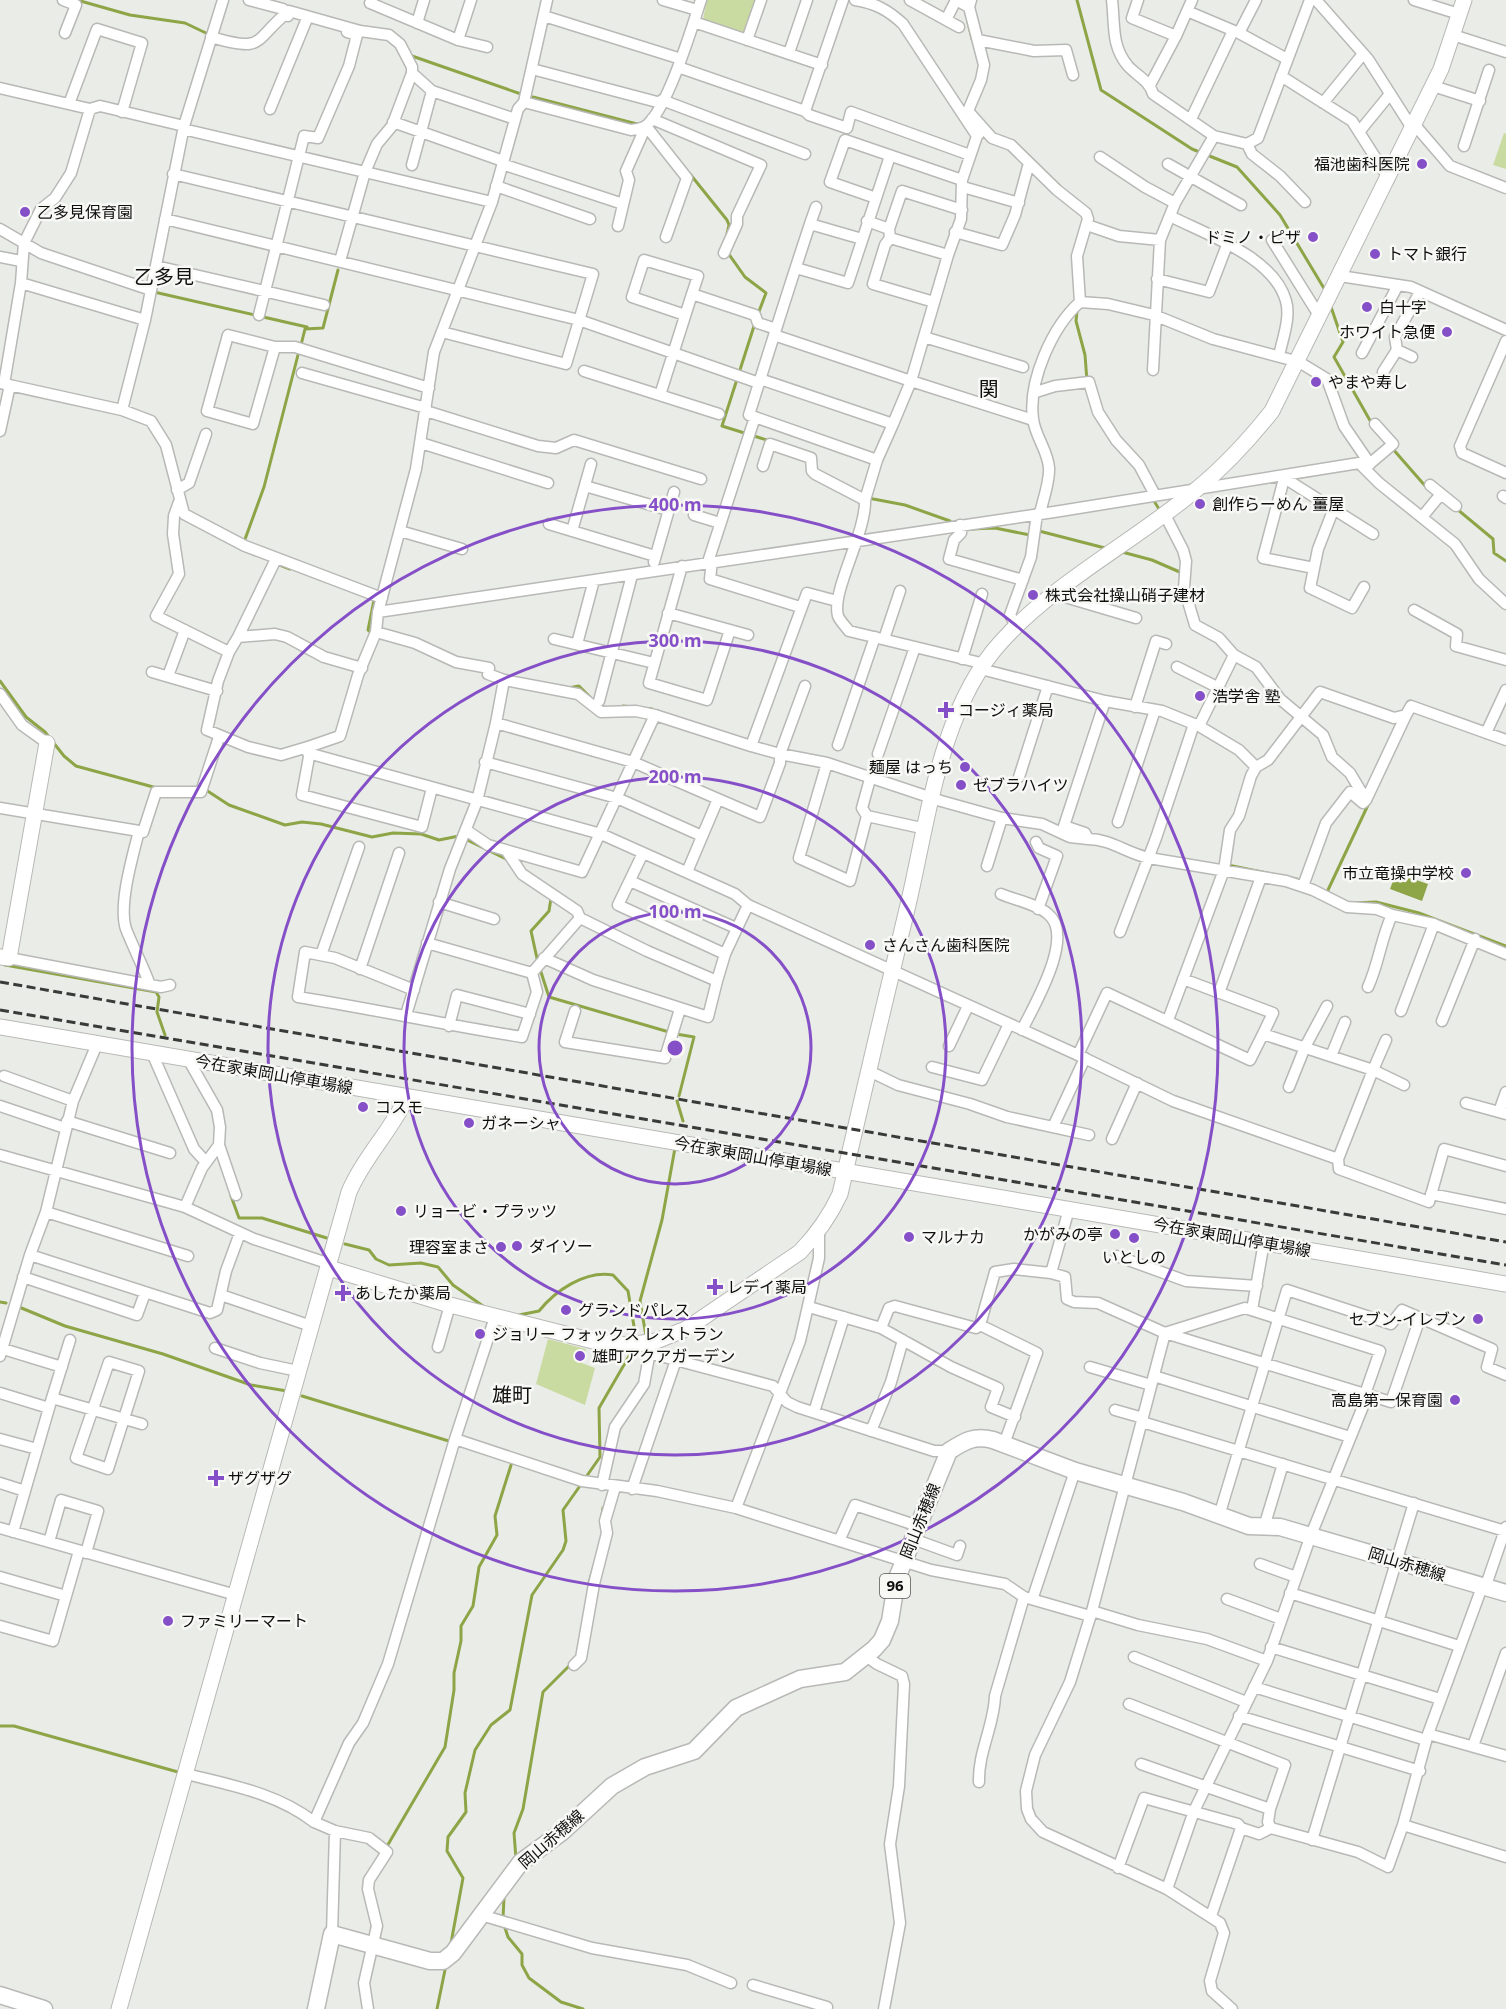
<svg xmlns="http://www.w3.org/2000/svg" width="1506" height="2009" font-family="'Noto Sans','Noto Sans JP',sans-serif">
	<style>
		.green { fill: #cadba2 }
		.water { fill: #8ea547 }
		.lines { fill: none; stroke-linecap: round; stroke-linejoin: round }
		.stream { stroke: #8ea547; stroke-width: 3 }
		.street-casing { stroke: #b8b9b6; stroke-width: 13 }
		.secondary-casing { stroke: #b8b9b6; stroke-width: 17 }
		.primary-casing { stroke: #b8b9b6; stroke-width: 19 }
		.street { stroke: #fff; stroke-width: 10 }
		.secondary { stroke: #fff; stroke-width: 15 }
		.primary { stroke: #fff; stroke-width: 16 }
		.rail { stroke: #3a3b39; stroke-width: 3; stroke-dasharray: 9 4.5; stroke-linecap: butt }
		.ring { fill: none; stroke: #8550c7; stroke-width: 3 }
		.poi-dot { fill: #8550c7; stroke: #f8f9f5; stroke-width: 2 }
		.labels { text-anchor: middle; stroke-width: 5; stroke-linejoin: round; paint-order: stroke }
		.shield { fill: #f8f9f5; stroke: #555553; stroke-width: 1.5 }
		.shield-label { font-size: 15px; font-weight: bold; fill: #0f0f0e }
		.poi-label { font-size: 16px; fill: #0f0f0e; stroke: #f8f9f5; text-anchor: start }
		.street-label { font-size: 16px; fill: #0f0f0e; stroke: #f8f9f5 }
		.quarter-label { font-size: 20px; fill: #0f0f0e; stroke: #f8f9f5 }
		.centre { fill: #8550c7; stroke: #f8f9f5; stroke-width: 3 }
		.ring-label { font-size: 18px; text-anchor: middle; font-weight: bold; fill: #8550c7; stroke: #f8f9f5; stroke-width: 5; stroke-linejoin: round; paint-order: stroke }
	</style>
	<rect width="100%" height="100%" fill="#eaece8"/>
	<path class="green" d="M707,0H758L746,35L703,19Z
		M1504,133L1506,134V169L1493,165Z
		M548,1339L586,1349L582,1363L595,1368L585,1405L536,1384Z"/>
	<path class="water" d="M1396,873L1428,884L1422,901L1390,889Z"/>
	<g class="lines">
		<path class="stream" d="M77,0L130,15L185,23L208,34
			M1077,0L1101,90L1192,149L1237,167L1280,215L1325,290
			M968,22L972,39
			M412,56L521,94
			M533,97L637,124
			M690,174L727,220L729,225L727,234
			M728,253L745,277L766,293L758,314
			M154,292L307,327
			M1330,304L1343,342L1334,357L1372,424
			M1077,311L1076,321L1085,355L1087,381
			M755,323L722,426L770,441
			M301,345L305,329L323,328L338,270
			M1392,448L1427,488
			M868,498L905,505L950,521
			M1154,501L1159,509
			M1457,509L1493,539L1494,553L1506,561
			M971,529L995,528L1030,535
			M1039,531L1105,548
			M244,542L264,487L299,351
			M1122,552L1152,560L1182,573
			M277,564L290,569
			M372,599L374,600L368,630L373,634
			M0,681L26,717L45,732L64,756L76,766L157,788
			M568,688L579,686L590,697
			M623,706L652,709
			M206,790L229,805L285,825L302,822L321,824L372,837L393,833L421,834L439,840L459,836L506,859
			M1228,865L1301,880
			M1329,894L1328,890L1368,805
			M1354,903L1376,902L1419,913L1506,946
			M538,963L531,931L549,911L551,898
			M5,965L156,992L159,997L157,1012L165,1035
			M540,969L549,997L669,1032
			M676,1034L694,1037L679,1096
			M677,1101L683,1121
			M231,1196L239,1218H262L330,1239
			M345,1244L369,1250L376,1259L389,1265L421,1263L438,1267L453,1285L483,1306
			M0,1302L6,1303
			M19,1307L65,1326L163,1354L251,1385L287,1391
			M519,1315L539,1311C555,1291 585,1270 613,1275L628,1291L636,1338
			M646,1336L640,1301L662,1220L675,1148
			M302,1396L452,1442
			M586,1477L600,1457L599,1408L632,1351
			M601,1522L603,1508
			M589,1583L594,1566
			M0,1726H14L178,1772
			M386,1848L445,1747L454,1690V1673L461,1641V1626L473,1606L479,1567L497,1535L495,1516L512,1462
			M516,1859L514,1833L523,1809L543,1692L571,1664
			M503,1918L504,1898
			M504,1925L508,1937L522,1954V1965L529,1978L561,2002L583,2009
			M451,1943L463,1878L447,1851L448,1837L466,1812L465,1793L475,1750L491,1725L510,1710L532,1595L563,1550L566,1541L563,1510L582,1483
			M437,2009L446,1965"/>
		<defs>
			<path id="street" d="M63,0L76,5L65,33
				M249,0L283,9L288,16
				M372,0L370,3L458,40L487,47
				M663,0L697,10
				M855,0C875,3 888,10 903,24L977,136
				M910,0L959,27
				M1112,0C1115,25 1111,46 1128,66C1137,76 1149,80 1153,94L1214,136L1247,144L1258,138L1310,0
				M1138,0L1132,18L1176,36L1150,85
				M1316,0L1368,59L1412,128
				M1414,0L1459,14
				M969,7L984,65L981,80L968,111L992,138L1011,145L1057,190L1086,213L1088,219L1077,256L1080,302
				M1187,11L1239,33L1256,0
				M544,16L681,59
				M946,20L956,0L969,7L971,0
				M694,22L822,65
				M417,23L424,0
				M1239,33L1287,59
				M1453,35L1506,52
				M1176,36L1192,0
				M211,37C266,53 252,41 289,11L360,31L389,35L400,44L412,67V73L392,126L377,144L365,172L340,261
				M458,40L471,0
				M747,40L761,0
				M978,40L1034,51L1066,50L1073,75
				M789,53L807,0
				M678,67L805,111L843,0
				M532,69L661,103
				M412,73L432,91
				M1281,76L1352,121L1389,179
				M1433,86L1480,101
				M0,88L90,109L100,106L184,126
				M662,100L805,154
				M524,102L631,130C637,129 643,129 648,124C669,104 691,30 701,0
				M1323,103L1363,54
				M69,104L97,29L142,43L122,112
				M270,109L306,21
				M805,111L809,115L847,128L851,112L970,155
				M652,119L761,165L737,216V224L724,253
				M1191,119L1233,31
				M393,122L503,161
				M1414,124L1450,166L1506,188
				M183,129L492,202
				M983,129L977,136L962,180L961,219L948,255L911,381L1033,420
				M1359,132L1390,94
				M1247,144L1252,154L1280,176L1305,202
				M1464,146L1489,70
				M1100,157L1145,187L1175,203
				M502,164L623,204
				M1168,164L1241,205
				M412,165L432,91L515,119
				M173,174L593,274L566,364L442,332
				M496,186L590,219
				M963,187L1019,203
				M876,198L830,182L845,140L962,180
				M1170,216C1207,235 1274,257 1286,301C1291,318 1282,340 1279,356
				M165,219L579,320L759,383
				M867,221L889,229
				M810,224L816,207
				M1087,225L1119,236L1160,240
				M618,226L629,180L626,171L646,126L687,178L666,237
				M0,229L24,243L41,209L55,198L71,173L90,109
				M955,232L1002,245L1015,215L1029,163
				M890,238L948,255
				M1272,240L1320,317
				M0,257L21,261
				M156,266L324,305
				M796,268L848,283L890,156
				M1340,276L1411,287L1506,330
				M1157,279L1209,292L1227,245
				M21,283L145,320
				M934,302L873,284L885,245L890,238L889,229L902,191L962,210
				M259,315L304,136L318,138L349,66L357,35L347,32
				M685,315L632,297L644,260L698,276L692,294L755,315L758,323L776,329
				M774,335L911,381L893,424
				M924,337L1023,367
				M1506,341L1460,446L1462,453L1506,473
				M275,347L253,424L207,411L228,335L275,347H295L429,388
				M1362,353L1398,285
				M1412,357L1397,350L1395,337L1420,292
				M1153,370L1160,240L1175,203L1214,136
				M584,371L719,414
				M1383,372L1397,350
				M302,373L426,408
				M760,379L893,424L877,460L749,415C769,351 789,287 810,224L862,239
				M0,383L122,410L151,421L166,445L184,514L245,546L382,598
				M4,384L21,283L24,243L41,253L151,290
				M1036,392L1055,386L1089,382L1098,412L1116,440L1139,465L1155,495
				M660,395L692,294
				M122,410L145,320L184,126L223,0
				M426,411L538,446L556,448L574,440L701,479
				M0,431L10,385
				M421,443L548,483
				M763,466L770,444L811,458L812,471L815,474L865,500C866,534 831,591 838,616C840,621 846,627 849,631L985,664
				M1366,467L1393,444L1375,424
				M1285,475L1263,558L1314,568
				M1286,479L1373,534
				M1430,485L1456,506
				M585,486L668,510
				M177,490L189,483L206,434
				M1503,496L1506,498
				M865,500L877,460
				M179,502L174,516L173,534L179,574L156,616L229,652
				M1334,508L1318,549L1310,588L1352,608L1364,587
				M1040,513C1043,500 1050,481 1049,468C1048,451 1035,436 1033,419C1028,381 1052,327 1080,302L1108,304L1154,315L1213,339L1299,362L1327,379L1344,426L1370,464
				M1164,513L1183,550L1186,561L1184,588L1195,625L1219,638L1234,655L1256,667L1280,699L1323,735L1332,757L1350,773L1366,800
				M694,515L720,523
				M1422,517L1441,494
				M549,524L655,556
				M960,525L961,533L954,540L949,559L1023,580
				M400,531L462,549
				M572,531L591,464
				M276,559L238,637L229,652L218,681L207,730L248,747L281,755L311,746
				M712,561L710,579L800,607
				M654,562L674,492
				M708,562L755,417
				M682,566L649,683L707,700L730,630
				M1055,594L1136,618
				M1414,610L1457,634L1456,646L1506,660
				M378,612L1054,512L1359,463L1379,483L1455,544L1479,579L1506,604
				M668,613L748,635
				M1016,626L1010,615L1031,557L1037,514
				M376,632L415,643L456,662L489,668L488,674L504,680
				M238,637L275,634L287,637L324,657L362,668
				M554,639L654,663
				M884,639L900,591
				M577,644L594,580
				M962,659L982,594
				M1177,667L1217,687
				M152,672L217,691
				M168,676L185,630
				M805,686L780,754L827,763L941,801L1002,818L1042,824L1070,837L1088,839L1085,833L1064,826L1105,701L981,669
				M0,694L22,725L47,743
				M599,701L632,575
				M1105,701L1162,711L1199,726L1234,655
				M1135,707L1156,641L1166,644
				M496,723L504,680L578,694L601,712L636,711L655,715
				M1199,726L1239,750L1256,767
				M1486,733L1506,690
				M838,745L875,637
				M308,753L601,834L735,894L748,905L1078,1055L1173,1101L1338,1159
				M878,754L915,647
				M485,762L617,798L702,836
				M827,763L799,858L850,881L867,816
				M1019,777L1048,686
				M870,779L862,808L867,816L926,829
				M432,788L422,827L302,795L311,746L340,736L358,675L376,632L378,612L416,469L434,352L492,202L518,109L524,102L547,0
				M718,799L760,817L780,763V754L751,746
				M0,808L139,831
				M1118,822L1155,710
				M466,830L488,845L582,872L655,715L751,746L807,593L837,601
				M1088,839C1111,839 1126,853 1149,858L1286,881L1313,890L1347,907L1377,909L1392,915C1381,938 1379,963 1368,987
				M1036,842L1039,848L1057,856L1038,909
				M506,850L522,874L577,911L580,918
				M643,853L618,905L725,954
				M987,866L1002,818
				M630,881L736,928
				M1303,886L1326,823L1350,792L1363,803L1366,800L1406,715
				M1001,894C1015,900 1037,904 1048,914C1076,936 1033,1007 1022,1030
				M439,902L494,919
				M1392,915L1434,924L1506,954
				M1120,932L1156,838L1194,724
				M427,943L532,973
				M321,955L359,847
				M9,958L161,987L170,985
				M544,958L593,980L708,1017L717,981
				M360,969L399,853
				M1183,979L1273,1013L1263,1034
				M150,985C143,966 133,947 126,929C118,905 133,855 139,831L143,832L156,792H201L219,737
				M414,990L335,958L305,952L298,997C373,1009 447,1025 522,1037L537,992L532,973L580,918L647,951L717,981L725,954L748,905
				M1219,993L1261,877
				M575,1011L565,1042L665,1058L680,1009
				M1401,1011L1434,924
				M406,1015L450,869L477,801L496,723L633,762L718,799L687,872
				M1168,1020L1224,870L1230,830L1239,816L1251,776L1256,767L1268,760L1320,692L1394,718L1406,715L1411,706L1506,740
				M1442,1021L1475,939
				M449,1026L457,995L530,1014
				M1386,1040L1373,1070L1404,1085
				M949,1046L968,1006
				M152,1053L194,1149L205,1161
				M1078,1055L1107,993L1250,1060L1263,1034L1373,1070L1338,1159L1339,1169L1429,1202L1444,1149L1506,1166
				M1331,1056L1345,1022
				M188,1059L217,1110L220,1127L219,1145L236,1195
				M932,1067L982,1080L1009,1024
				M869,1071L898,1085L970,1104L1007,1117L1089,1135
				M4,1076L73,1101
				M1289,1087L1305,1047L1327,1006
				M1466,1103L1506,1114
				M0,1106L65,1128
				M1499,1112L1506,1092
				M67,1121L170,1153
				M1053,1127L1085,1058
				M1112,1139L1137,1083
				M0,1155L185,1207L254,1239L330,1264
				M1431,1194L1506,1209
				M185,1207L202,1168L219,1145
				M1069,1209L1051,1273L1065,1277L1067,1299L1074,1302L1098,1303L1165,1333L1245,1308L1380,1351L1365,1394
				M46,1212L188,1256
				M30,1255L210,1313L217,1310L226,1271L240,1233
				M1117,1256L1186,1281L1257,1286
				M23,1277L137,1315L145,1293
				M221,1295L311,1326
				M809,1307L881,1328L951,1367L998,1388L991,1407L1015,1417
				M1252,1310L1264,1242
				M881,1328L889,1308L895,1306L976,1328L980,1325
				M643,1344L653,1354L773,1386L787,1402L797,1407L934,1451H949
				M438,1347L450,1305
				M0,1348L62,1367
				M215,1348L260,1363L298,1371
				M0,1356L30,1255L46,1212L73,1101L97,1044
				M109,1362L139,1371L108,1469L76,1458Z
				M1090,1367L1151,1385
				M1154,1376L1350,1437
				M0,1393L49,1408L52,1398L142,1424
				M52,1398L70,1340
				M1115,1410L1143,1418
				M814,1412L844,1317
				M1142,1422L1505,1531
				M871,1431L891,1382L903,1340
				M0,1439L37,1449
				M455,1439L582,1481L657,1491L736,1508L931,1570L1005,1584L1024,1597L1090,1616
				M1004,1444L1037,1353L980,1325L995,1272L1014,1269L1051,1273
				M0,1483L25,1491
				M602,1485L615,1427L644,1384L650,1351
				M632,1489L676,1360
				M736,1508L800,1341L819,1258V1230
				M1219,1516L1287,1290L1391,1324L1402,1310L1492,1349L1487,1367L1506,1375
				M1264,1527L1283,1464
				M0,1528L236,1595
				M13,1532L49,1408
				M913,1539L957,1555L960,1546
				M839,1541L855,1505L918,1526
				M49,1542L61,1500L98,1511L86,1553
				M1260,1564L1296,1577
				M0,1577L66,1596
				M1485,1588L1506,1527
				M1290,1593L1459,1646
				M1033,1597L1075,1471
				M1227,1599L1281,1619
				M1092,1611L1138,1625L1207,1639L1267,1661
				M0,1626L53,1641L79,1551
				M1271,1647L1440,1699
				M866,1656L877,1664L902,1676L904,1684L899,1786L890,1844L900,1923L884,2009
				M1134,1657L1246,1702
				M574,1665L581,1658L594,1584L607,1533L605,1521L615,1487
				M1254,1687L1426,1740
				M1129,1704L1285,1765L1270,1809
				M1239,1716L1420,1771
				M1428,1734L1506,1756
				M1473,1746L1506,1653
				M1141,1764L1270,1809L1268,1822L1271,1828L1358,1852L1388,1867L1403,1825L1428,1734L1482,1587
				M186,1774C230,1785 277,1793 314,1822
				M979,1782C978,1752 994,1726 995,1696L1024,1597
				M1403,1825L1506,1857
				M335,1831L369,1838L387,1852L369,1880L368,1889L377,1926L364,1983L368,2009
				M1312,1840L1414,1503
				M1118,1868L1144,1798L1238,1824L1241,1828
				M1167,1889L1194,1811L1267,1661L1311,1535L1368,1394
				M481,1915L592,1948L687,1965L731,1983
				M1211,1916L1241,1828L1259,1834L1271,1828
				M332,1934L335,1831L314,1822L349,1743L363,1723L388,1664L455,1439L495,1317
				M753,1985L827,2007
				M1232,2009L1212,1991L1210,1981L1224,1933L1220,1923L1167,1889L1043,1832L1031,1819L1027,1809L1026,1791L1035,1755L1070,1682L1092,1611L1165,1333L1391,1402L1420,1318"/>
			<path id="secondary" d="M0,957L9,958L47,743
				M0,1027L1506,1284
				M329,1268L450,1305L597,1342L629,1345L656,1341L686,1329L800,1252C817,1234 830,1216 840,1194C862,1098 885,1001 908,905C928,820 940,709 1001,642C1056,581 1134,542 1197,489C1225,466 1249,440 1272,411L1441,69L1464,0
				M119,2009L349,1192C364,1157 391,1131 407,1097"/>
			<path id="primary" d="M0,1995L44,2009
				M316,2009L332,1934L430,1961H443L453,1953L521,1862L562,1832L612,1786L645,1767L694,1751L736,1708L800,1679L845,1672L874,1649L882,1640L890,1621L897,1578L949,1451C965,1441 974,1435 993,1440L1075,1471L1183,1502L1249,1526L1280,1527L1506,1593"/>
		</defs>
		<use href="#street" class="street-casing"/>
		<use href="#secondary" class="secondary-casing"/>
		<use href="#primary" class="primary-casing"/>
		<use href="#street" class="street"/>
		<use href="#secondary" class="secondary"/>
		<use href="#primary" class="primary"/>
		<path class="rail" d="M0,982L1506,1242
			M0,1010L1506,1265"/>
	</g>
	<g class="ring">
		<circle cx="675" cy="1048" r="136"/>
		<circle cx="675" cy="1048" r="271"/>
		<circle cx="675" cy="1048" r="407"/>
		<circle cx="675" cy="1048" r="543"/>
	</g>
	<g class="poi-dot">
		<circle cx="1422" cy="164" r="6"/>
		<circle cx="25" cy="212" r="6"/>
		<circle cx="1313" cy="237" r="6"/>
		<circle cx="1375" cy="254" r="6"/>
		<circle cx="1367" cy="307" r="6"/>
		<circle cx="1447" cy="332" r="6"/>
		<circle cx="1316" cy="382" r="6"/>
		<circle cx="1200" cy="504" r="6"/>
		<circle cx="1033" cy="595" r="6"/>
		<circle cx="1200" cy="696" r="6"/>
		<path d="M943 701h6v6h6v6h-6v6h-6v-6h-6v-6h6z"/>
		<circle cx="965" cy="767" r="6"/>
		<circle cx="961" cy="785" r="6"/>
		<circle cx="1466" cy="873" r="6"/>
		<circle cx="870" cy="945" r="6"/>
		<circle cx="363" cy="1107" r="6"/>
		<circle cx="469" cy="1123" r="6"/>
		<circle cx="401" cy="1211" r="6"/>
		<circle cx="1115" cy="1234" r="6"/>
		<circle cx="909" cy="1237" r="6"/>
		<circle cx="1134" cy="1238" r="6"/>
		<circle cx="517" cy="1246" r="6"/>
		<circle cx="501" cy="1247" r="6"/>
		<path d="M712 1278h6v6h6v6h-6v6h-6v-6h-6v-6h6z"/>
		<path d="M340 1284h6v6h6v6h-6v6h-6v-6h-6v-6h6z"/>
		<circle cx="566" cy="1310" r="6"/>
		<circle cx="1478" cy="1319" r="6"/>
		<circle cx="480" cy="1334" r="6"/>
		<circle cx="580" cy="1356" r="6"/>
		<circle cx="1455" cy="1400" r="6"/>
		<path d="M213 1469h6v6h6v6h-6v6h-6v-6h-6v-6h6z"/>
		<circle cx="168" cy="1621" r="6"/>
	</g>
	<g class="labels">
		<rect class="shield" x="880" y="1574" width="30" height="24" rx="4.5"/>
		<g class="shield-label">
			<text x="895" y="1591">96</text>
		</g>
		<g class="poi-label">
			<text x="1410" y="170" text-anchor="end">福池歯科医院</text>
			<text x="37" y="218">乙多見保育園</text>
			<text x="1301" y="243" text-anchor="end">ドミノ・ピザ</text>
			<text x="1387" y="260">トマト銀行</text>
			<text x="1379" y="313">白十字</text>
			<text x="1435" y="338" text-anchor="end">ホワイト急便</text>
			<text x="1328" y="388">やまや寿し</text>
			<text x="1212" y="510">創作らーめん 薑屋</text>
			<text x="1045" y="601">株式会社操山硝子建材</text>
			<text x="1212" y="702">浩学舎 塾</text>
			<text x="958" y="716">コージィ薬局</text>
			<text x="953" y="773" text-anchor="end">麺屋 はっち</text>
			<text x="973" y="791">ゼブラハイツ</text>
			<text x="1454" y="879" text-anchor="end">市立竜操中学校</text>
			<text x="882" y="951">さんさん歯科医院</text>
			<text x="375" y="1113">コスモ</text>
			<text x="481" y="1129">ガネーシャ</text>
			<text x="413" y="1217">リョービ・プラッツ</text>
			<text x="1103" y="1240" text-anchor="end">かがみの亭</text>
			<text x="921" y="1243">マルナカ</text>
			<text x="529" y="1252">ダイソー</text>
			<text x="489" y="1253" text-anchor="end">理容室まさ</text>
			<text x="1134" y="1263" text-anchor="middle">いとしの</text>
			<text x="727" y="1293">レデイ薬局</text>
			<text x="355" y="1299">あしたか薬局</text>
			<text x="578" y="1316">グランドパレス</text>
			<text x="1466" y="1325" text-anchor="end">セブン-イレブン</text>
			<text x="492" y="1340">ジョリー フォックス レストラン</text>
			<text x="592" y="1362">雄町アクアガーデン</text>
			<text x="1443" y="1406" text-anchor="end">高島第一保育園</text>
			<text x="228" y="1484">ザグザグ</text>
			<text x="180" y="1627">ファミリーマート</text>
		</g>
		<g class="street-label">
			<text transform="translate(274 1074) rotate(10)" y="6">今在家東岡山停車場線</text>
			<text transform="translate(753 1156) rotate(10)" y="6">今在家東岡山停車場線</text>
			<text transform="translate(1232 1237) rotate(10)" y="6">今在家東岡山停車場線</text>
			<text transform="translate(920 1521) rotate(-68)" y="6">岡山赤穂線</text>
			<text transform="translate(1407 1564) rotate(17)" y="6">岡山赤穂線</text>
			<text transform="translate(551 1839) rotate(-41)" y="6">岡山赤穂線</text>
		</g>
		<g class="quarter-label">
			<text x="164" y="284">乙多見</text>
			<text x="989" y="396">関</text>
			<text x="512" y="1402">雄町</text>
		</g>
	</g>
	<circle cx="675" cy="1048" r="9" class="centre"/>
	<g class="ring-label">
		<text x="675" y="511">400 m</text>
		<text x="675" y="647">300 m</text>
		<text x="675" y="783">200 m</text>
		<text x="675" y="918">100 m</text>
	</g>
</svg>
